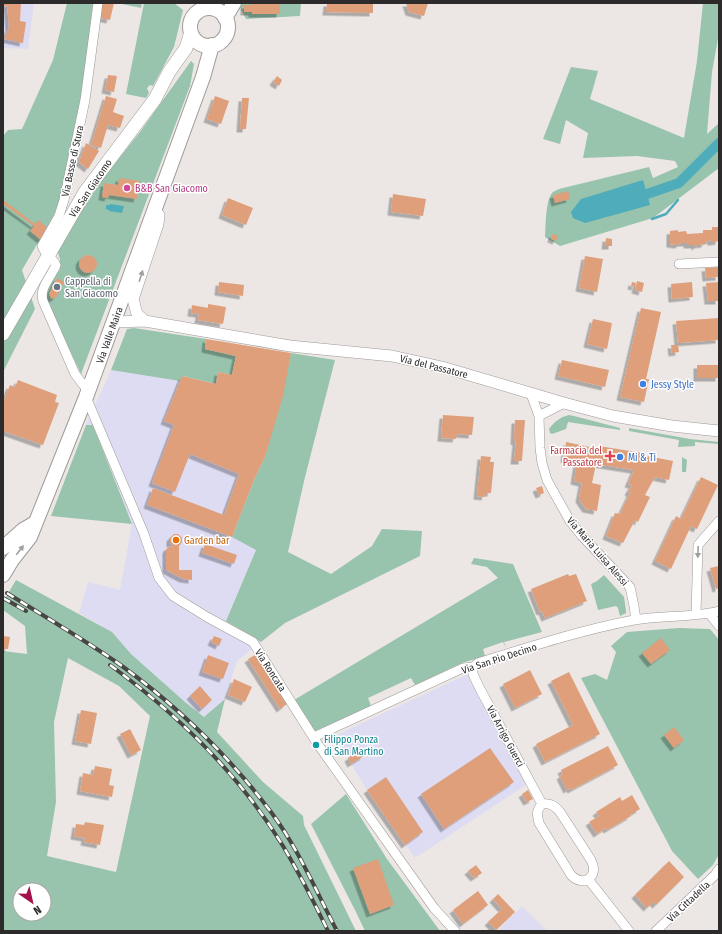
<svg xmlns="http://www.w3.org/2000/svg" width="722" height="934" font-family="'Fira Sans Condensed',sans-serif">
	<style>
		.industrial { fill: #dedcf2 }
		.green { fill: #98c3ac; fill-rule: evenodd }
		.water { fill: #4facba }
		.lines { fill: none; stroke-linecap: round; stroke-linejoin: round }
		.stream { stroke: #4facba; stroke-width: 2.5 }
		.canal { stroke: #4facba; stroke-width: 10 }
		.building { fill: #de9f7a; filter: url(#shadow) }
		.minor-casing { stroke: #9d9997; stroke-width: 10 }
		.tertiary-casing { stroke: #9d9997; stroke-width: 12 }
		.secondary-casing { stroke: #9d9997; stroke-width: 14 }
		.primary-casing { stroke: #9d9997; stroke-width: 16 }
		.minor { stroke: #fff; stroke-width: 9 }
		.tertiary { stroke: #fff; stroke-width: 11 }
		.secondary { stroke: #fff; stroke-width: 13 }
		.primary { stroke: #fff; stroke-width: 14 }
		.rail-casing { stroke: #484645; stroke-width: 4 }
		.rail { stroke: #fff; stroke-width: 2.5; stroke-dasharray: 8; stroke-linecap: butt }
		.oneway { fill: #a09f9f }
		.hotel-dot { fill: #d1479c; stroke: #fff; stroke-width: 1.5 }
		.worship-dot { fill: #6b7280; stroke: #fff; stroke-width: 1.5 }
		.shop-dot { fill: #3f7fe0; stroke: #fff; stroke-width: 1.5 }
		.health-dot { fill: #e0444e; stroke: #fff; stroke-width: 1.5 }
		.food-dot { fill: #e8710a; stroke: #fff; stroke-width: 1.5 }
		.culture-dot { fill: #0f9aa8; stroke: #fff; stroke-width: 1.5 }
		.labels { text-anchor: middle; stroke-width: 3; stroke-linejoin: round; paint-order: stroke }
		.street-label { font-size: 10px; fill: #2c2a2a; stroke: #fff }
		.hotel-label { font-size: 10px; fill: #b23c85; stroke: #fff; text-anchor: start }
		.worship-label { font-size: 10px; fill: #5b616d; stroke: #fff; text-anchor: start }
		.shop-label { font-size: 10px; fill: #366cbe; stroke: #fff; text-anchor: start }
		.health-label { font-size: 10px; fill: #be3a42; stroke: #fff; text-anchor: end }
		.food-label { font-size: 10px; fill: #c56008; stroke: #fff; text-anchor: start }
		.culture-label { font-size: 10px; fill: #0d838f; stroke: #fff; text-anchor: start }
	</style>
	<defs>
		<filter id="shadow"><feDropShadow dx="-3.5" dy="3.5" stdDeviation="0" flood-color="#0004"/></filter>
	</defs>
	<rect width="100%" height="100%" fill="#ece7e5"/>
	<path class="industrial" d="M3,3H34L28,49L3,48Z
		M111,370L180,381L182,376L283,395L265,457L254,480L233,537L256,550L226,620L261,642L237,661L225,699L205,717L185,702L131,654L112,632L79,613L88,582L120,590L132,524L94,426L86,425Z
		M468,674L526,785L415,858L367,790L334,736Z
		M522,906L547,931H497Z"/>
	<path class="green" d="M67,3H93L84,83L63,190L49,229L36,246L22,270L35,309L3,372V136L8,130L22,129L53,60Z
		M117,3H142L141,8Z
		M144,3H174L183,10L174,47L153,86L150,85L147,88L149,93L146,98L126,94Z
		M240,3H301L300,16L246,19L239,5Z
		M703,3H719V33L712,72L707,134L719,123V168L653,218L560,246L545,237C546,226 545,200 553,192C555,191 557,190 559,189L649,167L653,178L678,167L675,161L637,156L583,158L588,133L566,120L560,144L543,139L571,67L598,71L590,99L684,138L697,61Z
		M191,61L194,64L190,86L81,374L46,299L47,290L60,269V259L57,250L101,181L140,132Z
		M134,328L206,339L205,349L236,356L232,375L218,372L216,384L183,376L180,381L111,370L127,329Z
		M291,353L335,360L305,477L288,552L331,574L372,546L382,529L422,531L420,556L285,623L261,642L226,621L256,550L232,537L254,480L265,457Z
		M569,415L574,416L620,428V430L568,422L566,429L552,434L550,433L549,429C554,422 560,417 569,415Z
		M86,425H93L132,524L51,516Z
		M629,428L690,439L719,442V444L695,442V446L678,447L679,440L629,431Z
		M682,457L687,460L686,472H682Z
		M474,558L513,564L542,632L504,642L506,648L503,642L483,649L485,656L462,663L415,685L411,678L368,698L371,706L315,731L312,729L294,700L498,578L487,567L471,564Z
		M604,575L624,597L626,611V613L620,616L618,608L616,606L598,610L591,584L597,581Z
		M16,580L112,632L131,654L185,702L204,717L225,699L217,732L263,782L303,816L304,825L356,931H3V651L27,654L25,626L3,610V602ZM68,658L119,686L150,716L116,872L47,856L56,802L54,722ZM20,890H44V914H20Z
		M679,628L710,629L719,640V854L713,865L698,879L672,851L581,678L595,674L607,680L616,652L611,646L627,632Z
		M346,794L387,859L440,931H365L356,912L311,824Z"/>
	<path class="water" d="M643,180L650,205L585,223L573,218L571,212L581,199Z
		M110,204L124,206L122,213L109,211V210L106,209V205H110Z"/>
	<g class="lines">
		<path class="stream" d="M652,219L666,214L678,200"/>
		<path class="canal" d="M647,194L679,183L719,143"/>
	</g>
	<path class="building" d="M3,3H21L20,21L26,22L23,43L4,39L9,28L8,15L7,6H3Z
		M102,3H114L110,20L101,18Z
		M252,3H280V14H252V12H244V5H252Z
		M327,3H373V13L326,12Z
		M406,3H428L424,16L409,12Z
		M108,75L117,76L114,92L105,90Z
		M277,76L282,80L279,86L273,82Z
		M106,96L117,99L113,112L124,116L120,128L108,125L101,148L91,145Z
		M215,96L229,101L221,124L207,119Z
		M242,98H249L246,129H240Z
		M86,143L99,151L88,169L79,162Z
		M119,178L140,181L137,199L109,195L108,198L102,197L104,183L118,185Z
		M568,191L570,199L555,203L553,195Z
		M393,194L426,199L423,216L391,212Z
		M228,198L253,208L246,225L222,215Z
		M3,200L35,224L38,220L49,229L41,240L30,231L34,226L3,204Z
		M712,227H719V241L714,242H711V240L705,242V244L697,245V246L695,247V245H687V243H681L678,245L670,244V231L678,230V232L686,231L687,234L703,233V230H712Z
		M552,234L558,236L556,241L551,239Z
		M606,238L612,239V246H605Z
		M79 264a9 9 0 1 1 18 0a9 9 0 1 1-18 0Z
		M585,256L603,259L597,292L579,288Z
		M719,267V277L706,278L705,268Z
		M57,278L64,282L57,296L53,299L51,298L49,294Z
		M637,281L644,283L642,292L635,290Z
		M219,282L244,285L243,296L218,292Z
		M632,282L636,283L635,287L631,286Z
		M692,282L693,297L672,299L671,284Z
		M719,282V301H708L706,283Z
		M208,304L226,307L223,324L198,320L199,314L191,313L192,305L208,308Z
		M641,308L661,312L646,379H649L644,402L620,397Z
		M719,318V340L678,343L676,321Z
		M593,319L612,323L607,349L587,344Z
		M206,339L291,353L283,396L265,457L254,480L232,537L147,505L153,488L224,515L239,474L190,454L175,492L152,483L174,425L164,421L182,376L216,384L218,372L232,375L236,356L205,349Z
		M671,345H678L679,352L672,353Z
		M562,360L609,370L605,387L558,376Z
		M697,365H719V378H697Z
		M18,380L57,395L55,402L59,403L43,445L3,431V403L10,385L15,387Z
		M443,415L474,417L472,435L457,434L456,439L441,438Z
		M515,420H525L522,461H514L516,442L514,441Z
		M566,442L599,449V446L642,453V455L673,461L669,480L655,477L645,495L650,497L638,522L635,520L623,543L606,536L615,513L620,514L630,493L628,492L632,485L628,484L634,470L596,464L592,483L601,485L597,511L586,509L579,499L582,483L574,481L577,462L564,459Z
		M481,456L491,457L490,462H494L491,493H486L485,497L477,496Z
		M701,477L718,485L697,529L691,526L671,569L655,561L676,516L681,519Z
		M542,486L544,493L539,495L536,488Z
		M174,534H178L182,538V542L179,546V570H192V580L183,579L166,570V550L168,547L174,546L170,543V538Z
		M205,544L237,555L234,564L202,553Z
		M719,566V588L716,589L710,568Z
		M568,574L569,576L576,574L587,601L545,618L542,611L540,612L531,589Z
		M3,636L10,637L8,649H3Z
		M214,636L222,639L219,646L211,642Z
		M661,638L670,650L651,664L642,653Z
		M208,655L229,663L223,679L202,672Z
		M255,655L287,704L280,709L248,659Z
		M530,670L542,694L515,708L503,684Z
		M569,672L600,734L545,762L536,744L573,725L551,681Z
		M234,679L252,687L245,702L228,695Z
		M200,686L212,700L202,709L190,696Z
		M81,710L97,713L91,744L75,741Z
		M674,727L684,740L674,748L664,735Z
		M130,729L141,750L131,755L120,734Z
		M608,746L618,765L571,790L570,788L567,790L560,776L563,774L561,770Z
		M490,748L514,782L444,829L421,794Z
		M360,750L364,756L351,764L348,758Z
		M95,766L112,769L109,785L114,786L112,797L80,791L83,773L93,775Z
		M386,777L423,832L405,845L367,790Z
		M528,790L533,799L527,802L522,794Z
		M632,795L640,809L630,815L631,816L607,830L606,828L597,834L589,822L599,816L596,812L620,797L622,801Z
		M85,822L104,825L100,845L84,842L85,838L74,836L76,824L84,825Z
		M378,859L394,905L370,914L353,868Z
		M669,861L684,877L656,905L653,902L647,908L635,895Z
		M476,865L482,873L474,878L468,871Z
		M478,891L488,905L463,924L453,910Z
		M498,894L515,912L496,930L488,922L502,909L493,899Z"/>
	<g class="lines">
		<defs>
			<path id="minor" d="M679,264L719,262
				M88,391L75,374L43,301C39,288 51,277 56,265C53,258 44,254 42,246L59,216L64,200L85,100L98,3
				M531,394L539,416L540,448L542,463L547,480L570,521L582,536L630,587L634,606L636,620
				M86,397L144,534L159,578L173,596L207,617L253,642L317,743L434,908L455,931
				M539,416L564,403
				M709,613L719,626
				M696,614L698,545L719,521
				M473,667V674L479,687L542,804
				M314,737L463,668L473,667L478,663C529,647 581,630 634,620C662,615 691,618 719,611
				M542,804C551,803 555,806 560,812L591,860C600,877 583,888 571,875L539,823C537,815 536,811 542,804Z
				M588,879L629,931
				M656,931L715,875L719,869"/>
			<path id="tertiary" d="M145,321L137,314L133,299L158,224L159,215L154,210
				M114,322L145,321L290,346L392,356L442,367L564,403L613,416L672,426L719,431"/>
			<path id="secondary" d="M3,334L85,192L155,99L169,72L186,48L191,32"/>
			<path id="primary" d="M190 27a19 19 0 1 1 38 0a19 19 0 1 1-38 0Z
				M225,18L234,3
				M3,548L23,530L35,523
				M3,575L12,560L30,537L86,397L203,77L212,45"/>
		</defs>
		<use href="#minor" class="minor-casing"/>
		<use href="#tertiary" class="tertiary-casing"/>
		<use href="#secondary" class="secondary-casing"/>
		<use href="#primary" class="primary-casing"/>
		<use href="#minor" class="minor"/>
		<use href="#tertiary" class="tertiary"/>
		<use href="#secondary" class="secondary"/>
		<use href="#primary" class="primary"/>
		<defs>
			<path id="rail" d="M7,593C45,617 85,640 122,666C178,707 229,756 271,812C298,848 316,891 337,931
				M3,598L26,611
				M110,665C177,714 239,774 283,846C299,873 314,902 328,931"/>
		</defs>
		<use href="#rail" class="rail-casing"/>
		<use href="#rail" class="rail"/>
	</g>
	<defs><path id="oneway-solid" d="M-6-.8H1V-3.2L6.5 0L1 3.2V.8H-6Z"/></defs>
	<g class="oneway">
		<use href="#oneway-solid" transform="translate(141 276) rotate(-72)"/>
		<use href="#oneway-solid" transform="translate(20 550) rotate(-52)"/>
		<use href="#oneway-solid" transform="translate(698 552) rotate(92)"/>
	</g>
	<circle class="hotel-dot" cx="127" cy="188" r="4"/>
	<circle class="worship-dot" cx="57" cy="287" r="4"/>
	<g class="shop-dot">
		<circle cx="643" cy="384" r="4"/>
		<circle cx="620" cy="457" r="4"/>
	</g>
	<path class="health-dot" d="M608 450h4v4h4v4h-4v4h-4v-4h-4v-4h4z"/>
	<circle class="food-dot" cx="176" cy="540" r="4"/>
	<circle class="culture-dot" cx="316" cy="745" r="4"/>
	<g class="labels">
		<g class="street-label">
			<text transform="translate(72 161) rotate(-78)" y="4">Via Basse di Stura</text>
			<text transform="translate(90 188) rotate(-56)" y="4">Via San Giacomo</text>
			<text transform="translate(109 335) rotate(-70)" y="4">Via Valle Maira</text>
			<text transform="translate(434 366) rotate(14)" y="4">Via del Passatore</text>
			<text transform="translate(598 551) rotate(49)" y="4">Via Maria Luisa Alessi</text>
			<text transform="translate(499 658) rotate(-18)" y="4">Via San Pio Decimo</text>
			<text transform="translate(271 670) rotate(57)" y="4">Via Roncata</text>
			<text transform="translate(506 736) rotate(62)" y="4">Via Arrigo Guerci</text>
			<text transform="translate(688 901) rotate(-43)" y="4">Via Cittadella</text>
		</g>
		<g class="hotel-label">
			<text x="135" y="192">B&amp;B San Giacomo</text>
		</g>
		<g class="worship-label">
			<text x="65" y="285">Cappella di<tspan x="65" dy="12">San Giacomo</tspan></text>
		</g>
		<g class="shop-label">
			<text x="651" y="388">Jessy Style</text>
			<text x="628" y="461">Mi &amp; Ti</text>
		</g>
		<g class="health-label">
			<text x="602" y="454">Farmacia del<tspan x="602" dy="12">Passatore</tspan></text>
		</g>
		<g class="food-label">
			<text x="184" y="544">Garden bar</text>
		</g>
		<g class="culture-label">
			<text x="324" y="743">Filippo Ponza<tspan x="324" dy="12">di San Martino</tspan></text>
		</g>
	</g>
	<rect width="722" height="934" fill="none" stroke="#2c2a2a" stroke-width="8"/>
	<g transform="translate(32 902) rotate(146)"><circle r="19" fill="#ffffff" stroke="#abaaaa"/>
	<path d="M0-3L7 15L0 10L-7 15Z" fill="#a5104d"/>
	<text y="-6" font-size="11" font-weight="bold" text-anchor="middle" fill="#2c2a2a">N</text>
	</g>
</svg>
